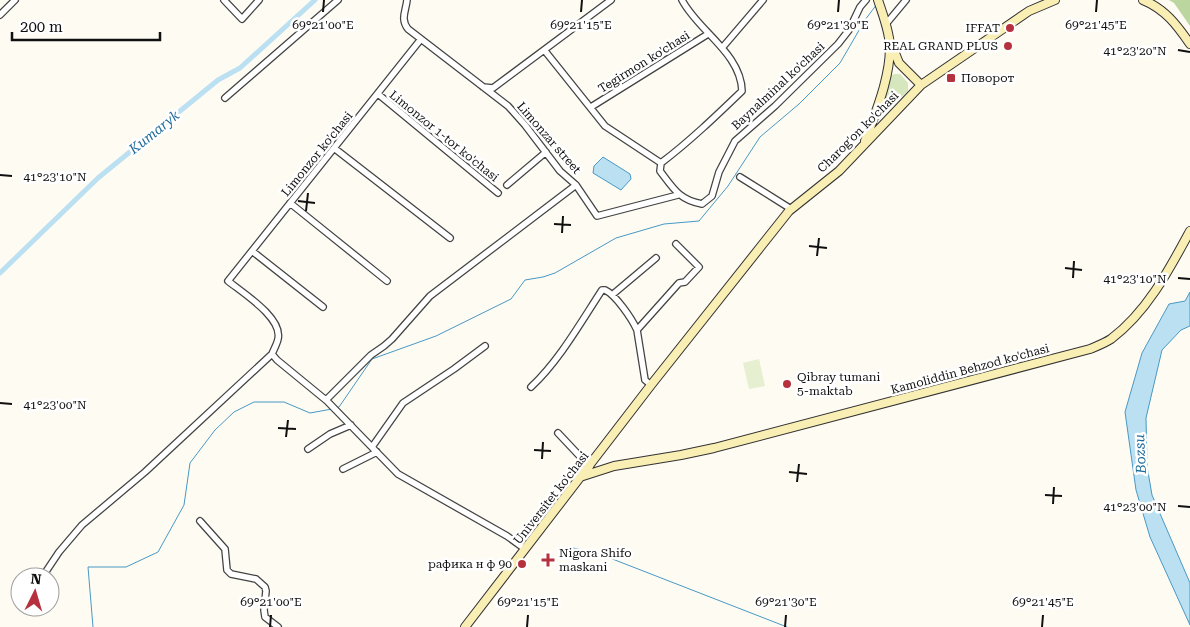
<svg xmlns="http://www.w3.org/2000/svg" width="1190" height="627" font-family="'Roboto Serif',serif">
	<style>
		.green { fill: #d6e7be }
		.forest { fill: #bbd69f }
		.pitch { fill: #e6efd0 }
		.water { fill: #bbe0f2; stroke: #4899c4 }
		.lines { fill: none; stroke-linecap: round; stroke-linejoin: round }
		.stream { stroke: #4899c4; stroke-width: 1 }
		.canal { stroke: #bbe0f2; stroke-width: 5 }
		.minor-casing { stroke: #434343; stroke-width: 8 }
		.secondary-casing { stroke: #323232; stroke-width: 10 }
		.minor { stroke: #fff; stroke-width: 5.5 }
		.secondary { stroke: #f9eeb3; stroke-width: 8 }
		.ticks { fill: none; stroke: #101010; stroke-width: 2 }
		.poi-dot { fill: #b6313e; stroke: #fff; stroke-width: 2 }
		.labels { text-anchor: middle; stroke-width: 5; stroke-linejoin: round; paint-order: stroke }
		.poi-label { font-size: 12px; fill: #101010; stroke: #fff; text-anchor: end }
		.street-label { font-size: 12px; fill: #101010; stroke: #fff }
		.water-label { font-size: 14px; font-style: italic; fill: #216b99; stroke: #fff }
		.ticks-label { font-size: 12px; text-anchor: middle; fill: #101010; stroke: #fff; stroke-width: 5; stroke-linejoin: round; paint-order: stroke }
	</style>
	<rect width="100%" height="100%" fill="#fefbf3"/>
	<path class="green" d="M894,74H900L908,83V91L877,122L891,76Z"/>
	<path class="forest" d="M1169,0H1190V26L1174,3Z"/>
	<path class="pitch" d="M759,359L765,386L749,389L743,363Z"/>
	<path class="water" d="M603,157L630,174L631,179L621,190L593,173L594,166Z
		M1190,292V326L1181,330L1162,350L1146,418L1147,466L1152,495L1190,583V625L1150,537L1136,490L1125,412L1142,353L1169,304L1185,301Z"/>
	<g class="lines">
		<path class="stream" d="M336,408L339,407L372,359L436,336L511,299L525,280L543,277L555,273L616,238L664,224L699,221L728,186L760,137L799,104L840,63L865,20L877,4
			M573,548L597,553L787,627
			M93,627L88,567H126L158,552L184,505L190,463L215,430L234,412L254,402H284L310,413L332,409"/>
		<path class="canal" d="M0,273L98,178L218,80L240,68L315,0"/>
		<defs>
			<path id="minor" d="M224,0L242,19L259,0
				M407,0C406,11 400,19 408,29L508,106L525,125L560,171L576,185L597,216L678,195
				M682,0C698,31 741,53 742,91C716,116 690,141 661,163L660,171C673,188 679,200 702,204L712,196L719,172L735,141L775,106L838,44L849,30L860,7L866,0
				M0,15L15,0
				M886,24L906,0
				M722,48L763,0
				M545,51L605,126L661,163
				M483,87L493,88L611,0
				M378,94L498,193
				M225,98L338,0
				M591,107L708,34
				M334,148L450,238
				M740,177L791,209
				M507,185L546,152
				M290,203L387,281
				M252,251L323,307
				M612,295L656,258
				M637,330L679,283L685,282L699,267L676,244
				M272,354L277,360L327,401L398,474L507,536L525,549
				M531,387C559,361 581,322 602,290H605C616,295 632,319 637,330L645,380L651,385
				M326,400L371,355L384,346L392,339L430,296L576,185
				M558,433L590,467
				M372,447L403,403L454,369L485,346
				M308,449L330,434L351,425
				M343,469L377,452
				M200,521L225,549L227,570L231,574L256,579L265,587L266,591L264,610L265,617L278,627
				M43,576L59,552L82,525L145,472L272,354C274,349 277,344 278,339C283,318 243,293 228,281L421,39"/>
			<path id="secondary" d="M1143,0C1165,9 1177,25 1190,44
				M891,43L899,63L921,85
				M865,141C876,112 894,68 889,38C887,25 882,12 878,0
				M583,476L614,466L681,455L714,448L1090,349C1097,346 1105,343 1111,339C1147,312 1169,270 1190,231
				M465,627L651,385L789,211L839,171L921,85L1029,11L1055,0"/>
		</defs>
		<use href="#minor" class="minor-casing"/>
		<use href="#secondary" class="secondary-casing"/>
		<use href="#minor" class="minor"/>
		<use href="#secondary" class="secondary"/>
	</g>
	<path class="ticks" d="M323,12L324,0M581,12L582,0M838,12L839,0M1096,12L1097,0M1178,50L1190,52M0,175L12,176M298,201L315,203M306,211L308,193M554,224L571,225M562,233L563,216M809,246L827,248M817,256L819,238M1065,268L1082,270M1073,278L1074,261M1178,278L1190,279M0,403L12,404M278,428L296,429M286,437L288,420M534,450L551,451M542,459L543,442M789,472L807,474M797,482L799,464M1045,495L1062,496M1053,504L1054,487M1178,506L1190,507M270,627L271,615M527,627L528,615M785,627L786,615M1042,627L1043,615"/>
	<g class="poi-dot">
		<circle cx="1010" cy="28" r="5"/>
		<circle cx="1008" cy="46" r="5"/>
		<rect x="946" y="73" width="10" height="10" rx="2.5"/>
		<circle cx="787" cy="384" r="5"/>
		<path d="M545.5 552.5h5v5h5v5h-5v5h-5v-5h-5v-5h5z"/>
		<circle cx="522" cy="564" r="5"/>
	</g>
	<g class="labels">
		<g class="poi-label">
			<text x="1000" y="32">IFFAT</text>
			<text x="998" y="50">REAL GRAND PLUS</text>
			<text x="961" y="82" text-anchor="start">Поворот</text>
			<text x="797" y="381" text-anchor="start">Qibray tumani<tspan x="797" dy="14">5-maktab</tspan></text>
			<text x="559" y="557" text-anchor="start">Nigora Shifo<tspan x="559" dy="14">maskani</tspan></text>
			<text x="512" y="568">рафика н ф 90</text>
		</g>
		<g class="street-label">
			<text transform="translate(644 62) rotate(-32)" y="4">Tegirmon ko'chasi</text>
			<text transform="translate(778 86) rotate(-43)" y="4">Baynalminal ko'chasi</text>
			<text transform="translate(858 132) rotate(-45)" y="4">Charog'on ko'chasi</text>
			<text transform="translate(444 136) rotate(39)" y="4">Limonzor 1-tor ko'chasi</text>
			<text transform="translate(549 138) rotate(49)" y="4">Limonzar street</text>
			<text transform="translate(317 154) rotate(-51)" y="4">Limonzor ko'chasi</text>
			<text transform="translate(970 369) rotate(-15)" y="4">Kamoliddin Behzod ko'chasi</text>
			<text transform="translate(551 498) rotate(-52)" y="4">Universitet ko'chasi</text>
		</g>
		<g class="water-label">
			<text transform="translate(154 132) rotate(-39)" y="5">Kumaryk</text>
			<text transform="translate(1140 454) rotate(-93)" y="5">Bozsu</text>
		</g>
	</g>
	<g class="ticks-label">
		<text x="323" y="29">69°21'00"E</text>
		<text x="581" y="29">69°21'15"E</text>
		<text x="838" y="29">69°21'30"E</text>
		<text x="1096" y="29">69°21'45"E</text>
		<text x="1135" y="55">41°23'20"N</text>
		<text x="55" y="181">41°23'10"N</text>
		<text x="1135" y="283">41°23'10"N</text>
		<text x="55" y="409">41°23'00"N</text>
		<text x="1135" y="511">41°23'00"N</text>
		<text x="271" y="606">69°21'00"E</text>
		<text x="528" y="606">69°21'15"E</text>
		<text x="786" y="606">69°21'30"E</text>
		<text x="1043" y="606">69°21'45"E</text>
	</g>
	<g transform="translate(35 592) rotate(5)"><circle r="24" fill="#ffffff" stroke="#9f9f9f"/>
	<path d="M0-4L9 19L0 12L-9 19Z" fill="#b6313e"/>
	<text y="-8" font-size="14" font-weight="bold" text-anchor="middle" fill="#101010">N</text>
	</g>
	<path d="M12 32v8h148v-8" fill="none" stroke="#101010" stroke-width="2.5"/>
	<text x="20" y="32" font-size="15" fill="#101010" stroke="#ffffff" stroke-width="4" paint-order="stroke">200 m</text>
</svg>
